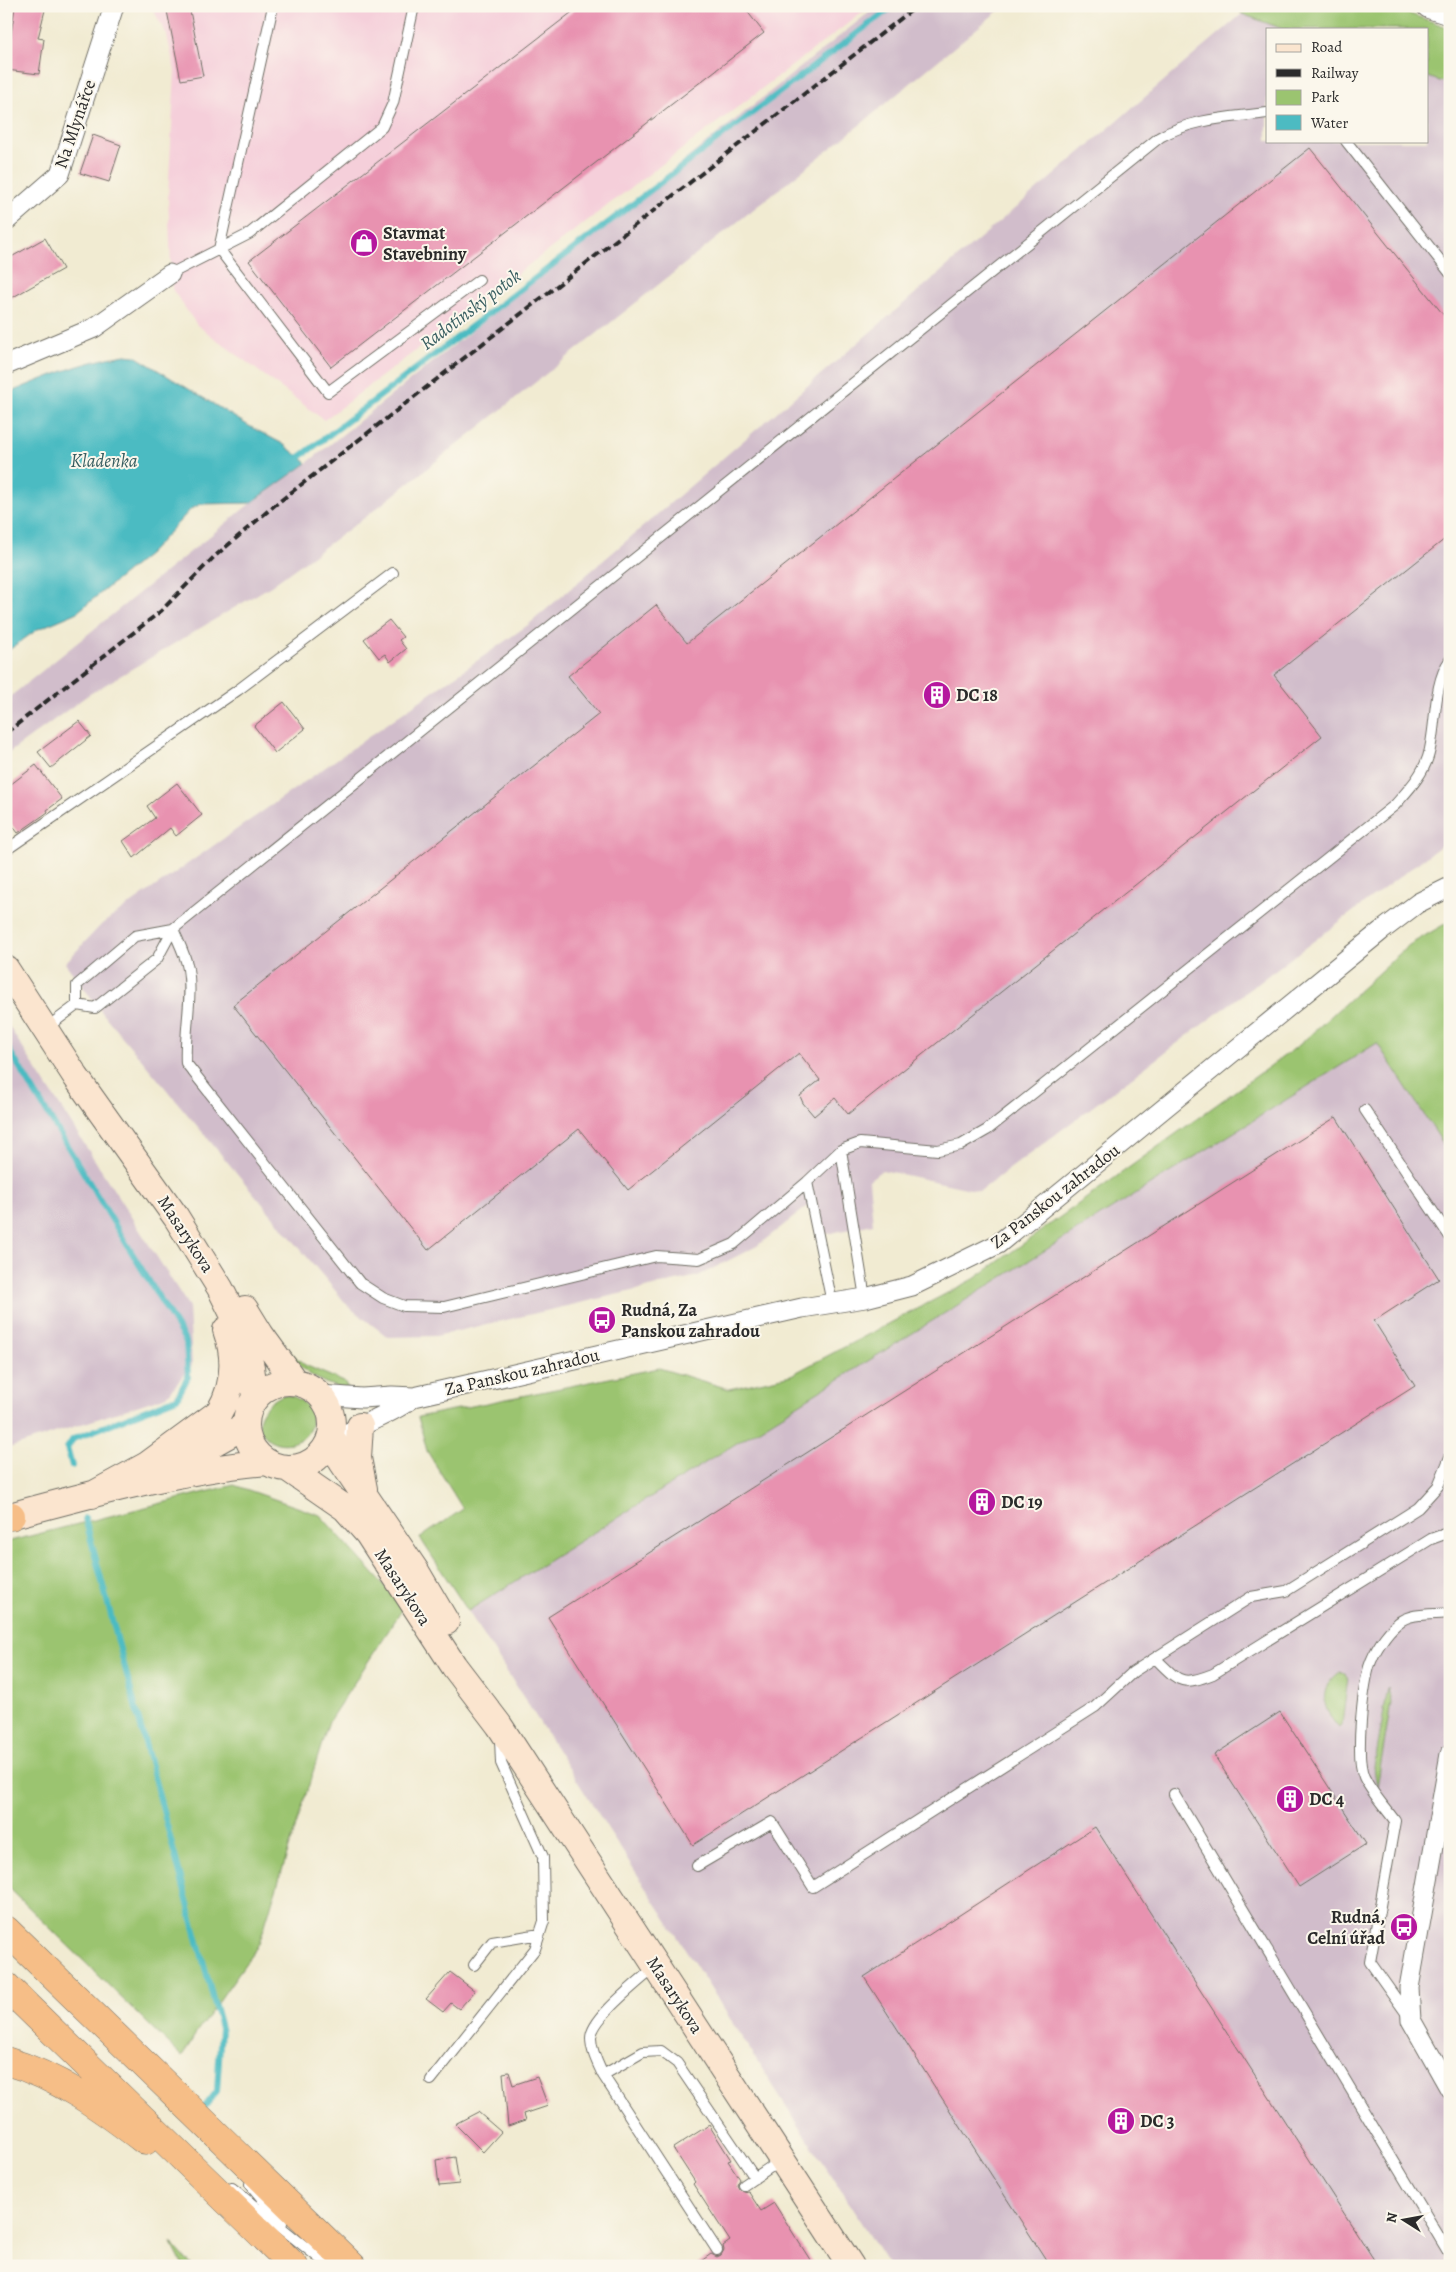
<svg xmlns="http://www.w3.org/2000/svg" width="1456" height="2272" font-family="Alegreya,serif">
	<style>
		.built { fill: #f5cfda }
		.industrial { fill: #d1bdcb }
		.green { fill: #9bc470; stroke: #63784e }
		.water { fill: #4cbbc2; stroke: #3c7376 }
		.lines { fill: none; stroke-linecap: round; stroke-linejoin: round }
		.stream { stroke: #4cbbc2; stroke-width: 6 }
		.building { fill: #e892b0 }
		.service-casing { stroke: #706e65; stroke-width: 12 }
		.minor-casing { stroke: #706e65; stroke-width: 21 }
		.tertiary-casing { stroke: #706e65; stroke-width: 26 }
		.secondary-casing { stroke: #706e65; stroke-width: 28 }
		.motorway-casing { stroke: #706e65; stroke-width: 29 }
		.service { stroke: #fff; stroke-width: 10 }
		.minor { stroke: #fff; stroke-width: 19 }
		.tertiary { stroke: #fff; stroke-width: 24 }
		.secondary { stroke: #fbe5cf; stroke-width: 26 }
		.motorway { stroke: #f6be87; stroke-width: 28 }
		.rail { stroke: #2b2b2b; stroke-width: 4; stroke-dasharray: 8 4; stroke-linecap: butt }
		.labels { text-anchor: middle; stroke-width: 4; stroke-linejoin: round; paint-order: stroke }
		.street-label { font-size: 18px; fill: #2b2b2b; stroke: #fbf7ec }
		.poi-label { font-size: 18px; font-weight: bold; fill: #2b2b2b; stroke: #fbf7ec; text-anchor: start }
		.water-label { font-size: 19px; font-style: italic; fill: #375d60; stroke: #fbf7ec }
	</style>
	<rect width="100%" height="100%" fill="#fbf7ec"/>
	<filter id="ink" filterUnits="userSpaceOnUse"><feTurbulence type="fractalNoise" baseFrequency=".02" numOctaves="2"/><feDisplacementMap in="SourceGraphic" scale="10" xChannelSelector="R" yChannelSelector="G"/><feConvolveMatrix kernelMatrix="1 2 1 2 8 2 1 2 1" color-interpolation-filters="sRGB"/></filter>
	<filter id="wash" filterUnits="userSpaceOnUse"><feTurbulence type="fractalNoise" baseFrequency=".0096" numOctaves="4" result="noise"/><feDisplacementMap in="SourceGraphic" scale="20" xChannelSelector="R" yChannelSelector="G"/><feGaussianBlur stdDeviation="1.12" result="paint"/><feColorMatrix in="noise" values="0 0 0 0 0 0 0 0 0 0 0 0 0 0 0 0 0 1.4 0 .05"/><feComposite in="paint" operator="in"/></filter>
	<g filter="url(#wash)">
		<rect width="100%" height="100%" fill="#f1ebd2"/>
		<path class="built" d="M151,6H871L324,420L197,325L172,289L168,197L175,71L167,35Z"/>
		<path class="industrial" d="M877,6H1004L861,124L367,516L271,586L88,695L6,755V700L251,503L307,463Z
			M1242,14L1283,29H1267V141H1427V77L1450,84V839L980,1191L882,1170L869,1180L873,1224L817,1236L808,1206L757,1246L698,1276L436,1336L388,1337L349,1307L104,1015L65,963L102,924L528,625Z
			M6,1022L189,1307L192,1365L167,1396L6,1449Z
			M1377,1042L1450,1154V2266H889L468,1611Z"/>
		<path class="green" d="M1237,6H1387L1450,28V84L1427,77V29H1283L1242,14Z
			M1450,921V1154L1377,1043L468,1611L420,1538L463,1509L427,1451L418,1417L659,1368L729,1389L791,1375L974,1279L1298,1046L1409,945Z
			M280,1344L305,1365L344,1382L348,1389C318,1385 298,1368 280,1344Z
			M284,1395C301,1396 317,1410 310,1428C304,1445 277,1449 265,1436C249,1420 269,1400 284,1395Z
			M234,1485L320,1515L404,1607L329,1721L259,1944L195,2035L182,2057L6,1885V1542Z
			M1340,1672L1346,1673L1348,1678L1342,1724L1339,1728C1322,1709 1317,1689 1340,1672Z
			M1388,1688L1391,1703L1377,1787L1374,1768Z
			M171,2242L192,2266H183Z"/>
		<path class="water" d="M125,355L135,356L249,426L283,444L307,463L251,503L201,504L191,509L149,554L76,613L38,629L6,652V394C45,378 83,361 125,355Z"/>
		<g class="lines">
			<path class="stream" d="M292,458L300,457L893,6
				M6,1045L186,1342L188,1377L177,1398L73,1439L67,1448L72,1466
				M85,1518L221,2028L217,2091L203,2109"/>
		</g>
		<g id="blocks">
			<path class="building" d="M15,6H46L38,38L44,39L39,74L6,70Z
				M166,6H189L203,76L181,80Z
				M580,6H743L764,33L331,367L249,261Z
				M93,135L121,145L109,182L80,173Z
				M1310,148L1450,323V535L1274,675L1322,736L848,1114L835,1098L814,1116L803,1103L800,1096L820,1080L799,1053L628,1190L579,1129L428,1250L233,1005L599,714L568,676L656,605L687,643Z
				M45,238L63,269L6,301V260Z
				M389,620L403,637L399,640L406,649L390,662L385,654L379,658L364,639Z
				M284,702L305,729L275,753L254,726Z
				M79,721L91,736L51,768L38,752Z
				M36,765L62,799L47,810L48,812L18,833L6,817V788Z
				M177,783L202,815L176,836L170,828L134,858L123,841L155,818L147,806Z
				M1336,1117L1439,1279L1374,1321L1415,1386L693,1845L548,1617Z
				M1280,1712L1366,1844L1299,1887L1214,1755Z
				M1095,1827L1378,2266H1050L864,1977Z
				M450,1972L475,1991L459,2009L451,2003L443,2012L426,1999Z
				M509,2072L513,2085L537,2077L548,2106L524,2114L526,2120L508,2126L503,2073Z
				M478,2112L501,2132L483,2152L455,2124Z
				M709,2125L731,2160L728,2161L740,2179L737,2185L739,2189L744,2192L748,2191L761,2211L774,2203L814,2266H694L711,2254L717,2257L721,2255L724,2250L723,2246L730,2241L693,2184L695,2182L673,2148Z
				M455,2157L459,2184L439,2186L436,2160Z"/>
		</g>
	</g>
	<g filter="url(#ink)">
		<use href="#blocks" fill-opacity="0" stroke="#706e65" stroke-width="1"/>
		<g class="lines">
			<defs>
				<path id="service" d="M273,6L219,249L328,392L479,280
					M1346,141L1450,273
					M170,274L249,234L382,127L393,103L414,6
					M6,850L238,690L393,573
					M173,929C178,941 186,956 188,969C193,997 184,1032 186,1063L360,1283L383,1298L404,1306L444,1307L656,1256L699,1259L734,1244L807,1182L841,1150L860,1143L938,1150L961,1145L987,1130L1395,805C1408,790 1422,776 1428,757C1437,728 1432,685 1450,660
					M77,1005V985L135,936L173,929
					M45,1029L77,1005L95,1008L157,959L173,929L1160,137C1194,118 1229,118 1267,113
					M1365,1110L1450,1237
					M841,1150L865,1298
					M807,1182L832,1303
					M1155,1658C1179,1681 1180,1687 1213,1674L1431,1539L1450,1532
					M1174,1794L1450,2255
					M697,1866L772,1822L813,1887L1095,1707L1133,1672L1251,1597L1286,1591L1418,1508L1438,1486L1450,1457
					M474,1965L492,1942L540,1934
					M655,1967C640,1981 591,2018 591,2038C591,2051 598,2064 603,2075L717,2250
					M1409,2017L1370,1962L1395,1821C1385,1807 1371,1792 1364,1777C1355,1757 1363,1689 1369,1667C1374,1651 1386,1633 1398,1623C1410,1612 1434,1615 1450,1613
					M603,2075L643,2052L661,2051L677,2063L755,2178
					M431,2080L535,1949L544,1921L543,1857L501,1763L500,1739
					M250,2184L282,2223
					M744,2185L781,2160
					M232,2188L329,2266"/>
				<path id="minor" d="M6,221L60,174L114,6
					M6,365L94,328L170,274
					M320,1395L362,1398L392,1396L414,1397L802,1308L865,1298L912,1286L998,1244L1381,931L1418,903L1450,887
					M329,1440L334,1442C359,1423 390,1416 414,1397
					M1450,1754L1409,1988L1411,2020L1450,2089"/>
				<path id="tertiary" d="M1429,6L1450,13"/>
				<path id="secondary" d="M6,969L76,1077L176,1217L220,1288L243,1334L251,1367L255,1397
					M245,1309L261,1335L295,1382
					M246 1425a43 43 0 1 1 86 0a43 43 0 1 1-86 0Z
					M360,1426L358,1458L364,1489
					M334,1442L342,1462L416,1571L446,1622
					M174,1457L212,1444L246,1425
					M287,1468L345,1508L368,1534L454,1666L499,1725L851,2266
					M92,1495L147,1465L219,1412C234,1387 236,1358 226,1330
					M6,1517C91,1494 179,1470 267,1462"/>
				<path id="motorway" d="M6,1516H11
					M6,1930L352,2266
					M6,1986L294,2266
					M6,2061C58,2076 102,2108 145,2141"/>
			</defs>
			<use href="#service" class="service-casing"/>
			<use href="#minor" class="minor-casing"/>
			<use href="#tertiary" class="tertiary-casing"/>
			<use href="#secondary" class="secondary-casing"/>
			<use href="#motorway" class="motorway-casing"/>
			<use href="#service" class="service"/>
			<use href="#minor" class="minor"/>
			<use href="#tertiary" class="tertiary"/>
			<use href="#secondary" class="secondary"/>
			<use href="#motorway" class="motorway"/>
			<path class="rail" d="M6,733L161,611L214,557L275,505L917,6"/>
		</g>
	</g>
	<defs>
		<symbol id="shop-disc" viewBox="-11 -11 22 22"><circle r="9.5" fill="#b5179e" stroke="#fbf7ec"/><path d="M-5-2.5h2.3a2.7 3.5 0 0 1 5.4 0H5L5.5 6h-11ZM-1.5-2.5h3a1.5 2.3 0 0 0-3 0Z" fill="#fff"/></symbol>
		<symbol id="building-disc" viewBox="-11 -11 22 22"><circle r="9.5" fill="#b5179e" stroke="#fbf7ec"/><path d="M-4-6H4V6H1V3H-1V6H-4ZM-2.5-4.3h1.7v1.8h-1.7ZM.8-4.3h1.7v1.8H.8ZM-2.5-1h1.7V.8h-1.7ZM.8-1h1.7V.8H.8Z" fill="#fff"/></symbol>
		<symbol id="bus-disc" viewBox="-11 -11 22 22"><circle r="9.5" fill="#b5179e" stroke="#fbf7ec"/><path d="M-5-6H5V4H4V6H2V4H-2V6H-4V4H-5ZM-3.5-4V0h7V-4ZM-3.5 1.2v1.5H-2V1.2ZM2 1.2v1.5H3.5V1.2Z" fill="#fff"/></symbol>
	</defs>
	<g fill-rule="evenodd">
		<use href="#shop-disc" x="348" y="227" width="32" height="32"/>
		<use href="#building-disc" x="921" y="679" width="32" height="32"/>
		<use href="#bus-disc" x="586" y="1304" width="32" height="32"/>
		<use href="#building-disc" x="966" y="1486" width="32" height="32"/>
		<use href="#building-disc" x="1274" y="1783" width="32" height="32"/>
		<use href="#bus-disc" x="1388" y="1911" width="32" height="32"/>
		<use href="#building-disc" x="1105" y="2105" width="32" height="32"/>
	</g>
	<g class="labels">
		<g class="street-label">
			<text transform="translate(75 124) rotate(-71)" y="6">Na Mlynářce</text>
			<text transform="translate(1055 1196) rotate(-38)" y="6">Za Panskou zahradou</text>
			<text transform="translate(186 1234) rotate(57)" y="6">Masarykova</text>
			<text transform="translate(522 1372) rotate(-13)" y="6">Za Panskou zahradou</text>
			<text transform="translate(403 1587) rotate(57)" y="6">Masarykova</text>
			<text transform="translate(675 1995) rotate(57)" y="6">Masarykova</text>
		</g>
		<g class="poi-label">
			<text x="383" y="239">Stavmat<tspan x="383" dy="21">Stavebniny</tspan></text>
			<text x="956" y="701">DC 18</text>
			<text x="621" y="1316">Rudná, Za<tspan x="621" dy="21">Panskou zahradou</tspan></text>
			<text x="1001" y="1508">DC 19</text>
			<text x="1309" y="1805">DC 4</text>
			<text x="1385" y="1923" text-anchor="end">Rudná,<tspan x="1385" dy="21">Celní úřad</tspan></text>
			<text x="1140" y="2127">DC 3</text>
		</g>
		<g class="water-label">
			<text transform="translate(470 309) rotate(-37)" y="7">Radotínský potok</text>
			<text x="104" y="467">Kladenka</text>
		</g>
	</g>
	<rect width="1456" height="2272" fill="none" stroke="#fbf7ec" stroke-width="25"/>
	<rect x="1266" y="28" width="162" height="115" fill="#fbf7ec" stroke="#a8a59f"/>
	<rect x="1276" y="44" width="25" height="8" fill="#fbe5cf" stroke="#a8a59f"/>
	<text x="1311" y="52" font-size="15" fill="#2b2b2b">Road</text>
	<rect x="1276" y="69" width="25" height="8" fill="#2b2b2b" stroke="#a8a59f"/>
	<text x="1311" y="78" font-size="15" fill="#2b2b2b">Railway</text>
	<rect x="1276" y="90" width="25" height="15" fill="#9bc470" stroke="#a8a59f"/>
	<text x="1311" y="102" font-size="15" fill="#2b2b2b">Park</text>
	<rect x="1276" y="115" width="25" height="15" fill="#4cbbc2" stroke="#a8a59f"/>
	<text x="1311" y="128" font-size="15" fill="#2b2b2b">Water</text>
	<g transform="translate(1404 2220) rotate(281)" stroke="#fbf7ec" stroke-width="4" paint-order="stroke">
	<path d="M0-4L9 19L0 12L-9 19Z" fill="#2b2b2b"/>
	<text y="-8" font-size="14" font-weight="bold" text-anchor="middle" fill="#2b2b2b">N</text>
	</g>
</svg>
